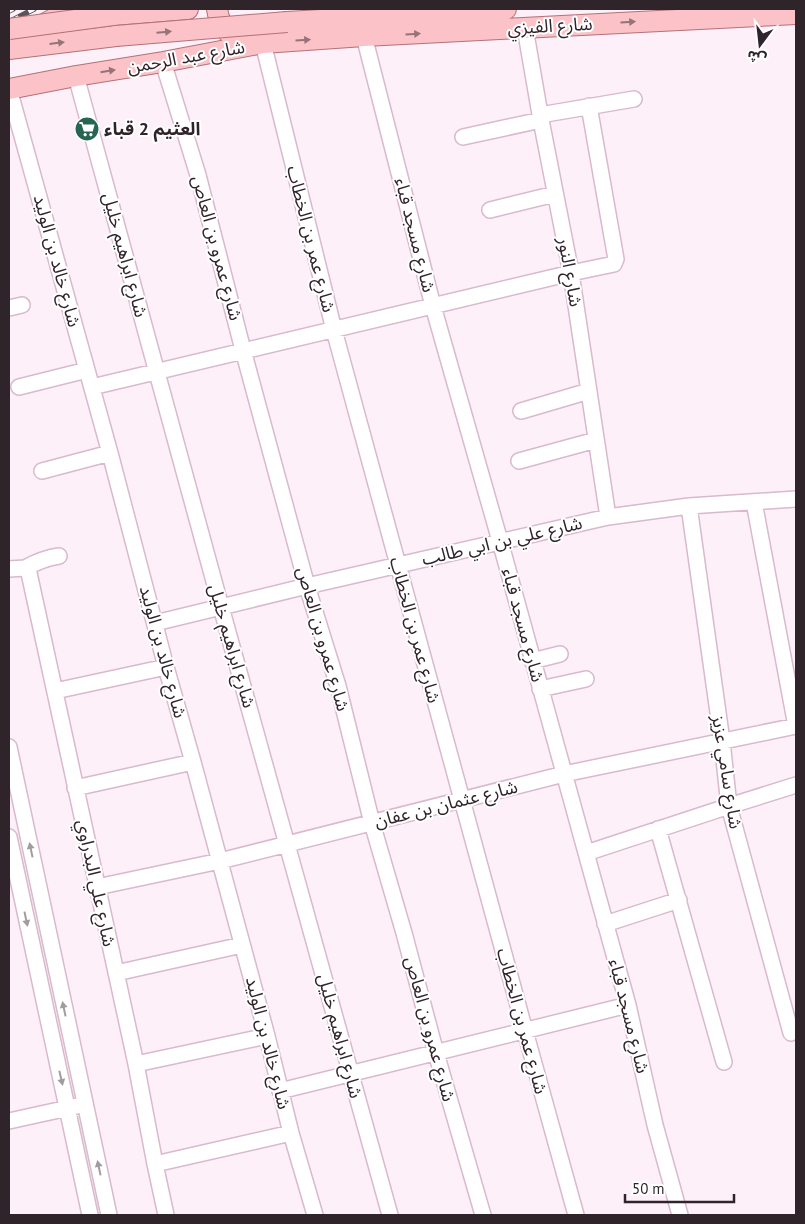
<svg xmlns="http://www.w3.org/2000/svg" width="805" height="1224" font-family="'PT Sans','Noto Sans Arabic',sans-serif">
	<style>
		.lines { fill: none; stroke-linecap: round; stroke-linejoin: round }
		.minor-casing { stroke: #d9b9cd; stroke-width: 18 }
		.major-casing { stroke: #b37178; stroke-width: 22 }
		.minor { stroke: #fff; stroke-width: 15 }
		.major { stroke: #fbc2c7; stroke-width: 20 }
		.rail-casing { stroke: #5f525a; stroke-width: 5.5 }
		.rail { stroke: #fff; stroke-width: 4; stroke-dasharray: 11; stroke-linecap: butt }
		.major-bridge-casing { stroke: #b37178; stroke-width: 22; stroke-linecap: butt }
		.major-bridge { stroke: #fbc2c7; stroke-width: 20 }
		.oneway { fill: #967379 }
		.oneway2 { fill: #a29ca0 }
		.labels { text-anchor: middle; stroke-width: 4; stroke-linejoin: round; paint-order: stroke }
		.street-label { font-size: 18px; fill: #30242b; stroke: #fff }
		.poi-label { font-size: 18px; font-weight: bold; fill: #30242b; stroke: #fff; text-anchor: start }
	</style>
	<rect width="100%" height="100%" fill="#fef0f9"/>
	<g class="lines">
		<defs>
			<path id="minor" d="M525,28L541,120L571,273L608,517
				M364,36L433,306L500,541L628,1005L655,1125L680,1215
				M263,43L334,330L525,1031L576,1215
				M163,62L198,175L243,350L307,586L338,686L372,823L404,933L436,1053L483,1215
				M76,76L221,607L390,1215
				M9,89L110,453L166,667L193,762L267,1036L291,1133L315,1215
				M540,115L634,99
				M463,137L541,120
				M490,210L555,194
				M9,308L22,305
				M19,387L87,370
				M92,387L571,273L614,264L616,259L589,106
				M521,411L589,391
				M519,461L596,440
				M42,471L110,453
				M754,502L796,726
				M689,506L722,741L729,806L791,1033
				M25,568C36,562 46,558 59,556
				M9,569L25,568L29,573L136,1064L155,1164L166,1215
				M155,623L307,586L608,517L689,506L796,499
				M532,661L560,654
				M540,689L586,679
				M55,691L166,667
				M9,747L109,1215
				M75,788L193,762
				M658,829L724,1062
				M9,837L90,1215
				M586,853L729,806L796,785
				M97,887L220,861L564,774L796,726
				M605,924L679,900
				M116,973L242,945
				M136,1064L267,1036
				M280,1091L628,1005
				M9,1121L77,1106
				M155,1164L291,1133"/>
			<path id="major" d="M217,9C219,22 224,30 235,38
				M113,15L188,9
				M287,22L506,9
				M44,24L71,9
				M9,49L116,36
				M9,89L76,76L163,62L263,43L364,36L796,14"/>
		</defs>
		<use href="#minor" class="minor-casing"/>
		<use href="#major" class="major-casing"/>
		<use href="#minor" class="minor"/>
		<use href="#major" class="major"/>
		<defs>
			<path id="rail" d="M9,11L13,9
				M9,22L34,9"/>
		</defs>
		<use href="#rail" class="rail-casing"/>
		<use href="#rail" class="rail"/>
		<defs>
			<path id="major-bridge" d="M9,29L113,15
				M116,36L287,22"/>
		</defs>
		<use href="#major-bridge" class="major-bridge-casing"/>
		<use href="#major-bridge" class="major-bridge"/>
	</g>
	<defs><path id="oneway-solid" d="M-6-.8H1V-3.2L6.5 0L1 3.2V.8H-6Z" transform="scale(1.25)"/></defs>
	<g class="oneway">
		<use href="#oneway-solid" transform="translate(628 22) rotate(-3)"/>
		<use href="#oneway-solid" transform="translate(164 32) rotate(-5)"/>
		<use href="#oneway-solid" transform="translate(413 34) rotate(-3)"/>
		<use href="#oneway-solid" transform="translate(303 40) rotate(-4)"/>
		<use href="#oneway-solid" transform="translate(57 43) rotate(-7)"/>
		<use href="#oneway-solid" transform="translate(108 71) rotate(-9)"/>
	</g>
	<g class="oneway2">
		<use href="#oneway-solid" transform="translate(31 850) rotate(-102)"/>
		<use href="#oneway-solid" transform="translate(26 919) rotate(78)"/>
		<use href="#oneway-solid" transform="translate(64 1009) rotate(-102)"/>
		<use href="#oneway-solid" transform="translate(61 1078) rotate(77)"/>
		<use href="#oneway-solid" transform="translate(99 1168) rotate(-102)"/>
	</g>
	<defs>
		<symbol id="supermarket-disc" viewBox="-11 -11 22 22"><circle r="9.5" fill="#266551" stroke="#fff"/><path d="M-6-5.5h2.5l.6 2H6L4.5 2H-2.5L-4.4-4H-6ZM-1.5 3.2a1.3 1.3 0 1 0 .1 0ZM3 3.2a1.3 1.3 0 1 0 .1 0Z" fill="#fff"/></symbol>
	</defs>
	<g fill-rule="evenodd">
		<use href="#supermarket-disc" x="73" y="115" width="28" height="28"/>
	</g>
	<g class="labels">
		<g class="street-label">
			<text transform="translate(550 26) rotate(-3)" y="6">شارع الفيزي</text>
			<text transform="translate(186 57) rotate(-10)" y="6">شارع عبد الرحمن</text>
			<text transform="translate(415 235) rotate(76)" y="6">شارع مسجد قباء</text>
			<text transform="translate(311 239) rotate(76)" y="6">شارع عمر بن الخطاب</text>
			<text transform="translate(217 248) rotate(75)" y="6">شارع عمرو بن العاص</text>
			<text transform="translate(125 255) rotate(75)" y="6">شارع ابراهيم خليل</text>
			<text transform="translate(57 261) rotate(75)" y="6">شارع خالد بن الوليد</text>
			<text transform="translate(570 272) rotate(80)" y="6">شارع النور</text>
			<text transform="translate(502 541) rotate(-13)" y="6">شارع علي بن ابي طالب</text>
			<text transform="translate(523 625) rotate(75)" y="6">شارع مسجد قباء</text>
			<text transform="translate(415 630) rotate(75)" y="6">شارع عمر بن الخطاب</text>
			<text transform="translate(323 639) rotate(74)" y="6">شارع عمرو بن العاص</text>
			<text transform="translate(232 646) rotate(74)" y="6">شارع ابراهيم خليل</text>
			<text transform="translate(163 652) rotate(75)" y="6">شارع خالد بن الوليد</text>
			<text transform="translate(727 772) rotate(81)" y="6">شارع سامي عزيز</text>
			<text transform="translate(446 804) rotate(-14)" y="6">شارع عثمان بن عفان</text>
			<text transform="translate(96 883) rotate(78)" y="6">شارع علي البدراوي</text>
			<text transform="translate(629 1016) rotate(76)" y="6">شارع مسجد قباء</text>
			<text transform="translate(522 1021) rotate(75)" y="6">شارع عمر بن الخطاب</text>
			<text transform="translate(430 1029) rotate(75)" y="6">شارع عمرو بن العاص</text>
			<text transform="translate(340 1036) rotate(75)" y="6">شارع ابراهيم خليل</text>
			<text transform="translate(268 1043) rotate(76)" y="6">شارع خالد بن الوليد</text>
		</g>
		<g class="poi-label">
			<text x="104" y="135">العثيم 2 قباء</text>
		</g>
	</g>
	<rect width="805" height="1224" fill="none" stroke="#30242b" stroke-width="20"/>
	<g transform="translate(760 45) rotate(195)" stroke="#ffffff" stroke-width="4" paint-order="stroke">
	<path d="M0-4L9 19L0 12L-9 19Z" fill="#30242b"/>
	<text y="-8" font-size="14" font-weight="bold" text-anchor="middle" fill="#30242b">ش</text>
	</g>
	<path d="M625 1194v8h109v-8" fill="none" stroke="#30242b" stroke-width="2.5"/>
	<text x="632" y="1194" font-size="15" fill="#30242b" stroke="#ffffff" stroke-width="4" paint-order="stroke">50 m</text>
</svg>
